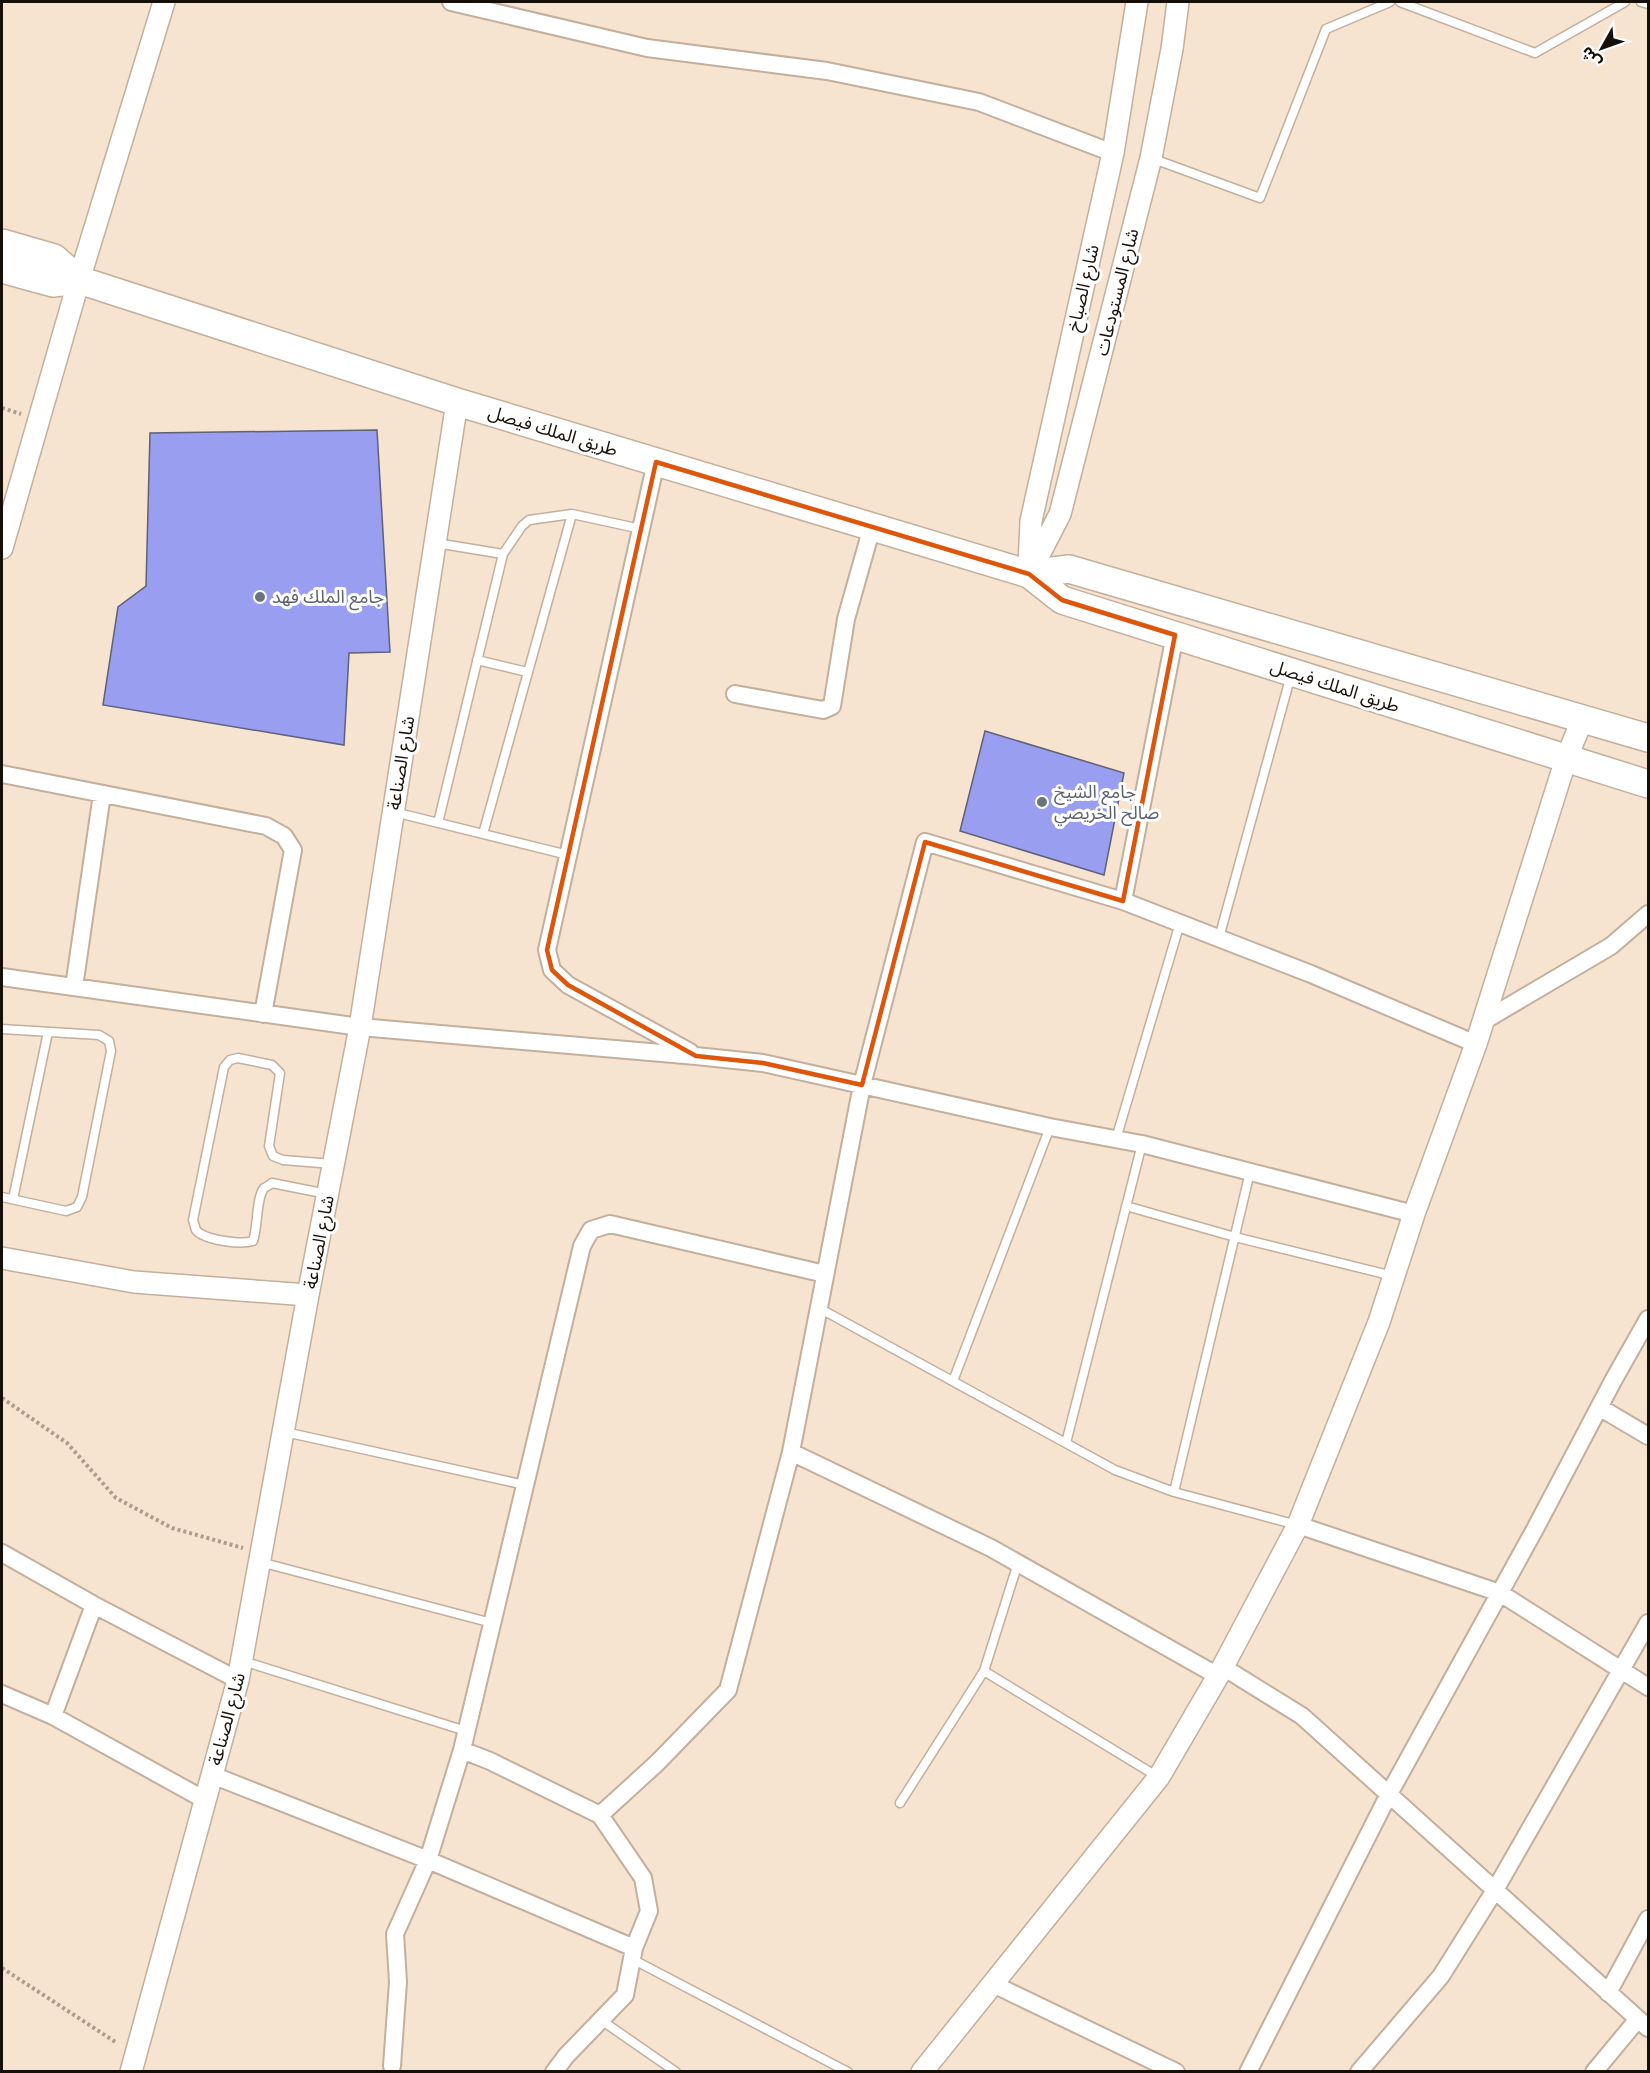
<svg xmlns="http://www.w3.org/2000/svg" width="1650" height="2073" font-family="Lato,'Noto Sans Arabic',sans-serif">
	<style>
		.building { fill: #9a9ef1; stroke: #5f6177; stroke-width: 1.5 }
		.lines { fill: none; stroke-linecap: round; stroke-linejoin: round }
		.service-casing { stroke: #c2af9c; stroke-width: 11 }
		.minor-casing { stroke: #c2af9c; stroke-width: 20 }
		.tertiary-casing { stroke: #c2af9c; stroke-width: 24 }
		.primary-casing { stroke: #c2af9c; stroke-width: 30 }
		.path { stroke: #ab9c8d; stroke-width: 4; stroke-dasharray: 3 3; stroke-linecap: butt }
		.service { stroke: #fff; stroke-width: 8 }
		.minor { stroke: #fff; stroke-width: 16 }
		.tertiary { stroke: #fff; stroke-width: 21 }
		.primary { stroke: #fff; stroke-width: 27 }
		.marked { fill: none; stroke: #de550c; stroke-width: 4.5; stroke-linejoin: round }
		.worship-dot { fill: #6b7280; stroke: #fff; stroke-width: 2 }
		.labels { text-anchor: middle; stroke-width: 6; stroke-linejoin: round; paint-order: stroke }
		.street-label { font-size: 18px; fill: #160f08; stroke: #fff }
		.worship-label { font-size: 18px; fill: #5b616d; stroke: #fff; text-anchor: start }
	</style>
	<rect width="100%" height="100%" fill="#f7e4d0"/>
	<path class="building" d="M377,430L390,652L349,653L344,745L103,705L118,607L146,586L150,433Z
		M985,731L1124,773L1104,875L960,831Z"/>
	<g class="lines">
		<defs>
			<path id="service" d="M1400,2L1535,53L1625,2
				M1641,2L1648,4
				M1151,158L1260,198L1326,29L1390,2
				M436,543L503,554L522,526L529,520L572,514L641,529
				M477,660L527,672
				M394,812L568,855
				M438,823L503,554
				M483,834L572,514
				M1219,938L1291,675
				M2,1029L99,1035L109,1041L111,1051L82,1197L77,1207L66,1211L2,1197
				M1116,1139L1180,923
				M327,1194L272,1183C272,1183 265,1188 264,1188C256,1198 258,1227 253,1241C241,1245 204,1240 196,1230C195,1227 194,1223 193,1220L224,1067L230,1060L238,1058L272,1065L280,1073L269,1146L273,1156L283,1160L333,1164
				M13,1199L48,1032
				M1126,1206L1235,1237L1393,1276
				M819,1308L1115,1470L1174,1492L1297,1525
				M953,1381L1050,1127
				M285,1432L525,1485
				M1066,1443L1142,1144
				M1174,1492L1250,1172
				M260,1562L492,1623
				M243,1661L466,1731
				M984,1671L1158,1777
				M900,1803L984,1671L1018,1563
				M632,1959L848,2072
				M601,2020L676,2072"/>
			<path id="minor" d="M451,2L647,48L827,71L979,102L1113,153
				M656,462L547,950L552,970L568,985L690,1052
				M735,694L823,710L832,706L846,619L872,527
				M2,774L266,826L284,836L293,850L263,1014
				M1123,901L1175,635
				M2,977L360,1027L696,1056L763,1063L1050,1127L1142,1144L1414,1214
				M74,987L102,794
				M1482,1022L1611,946L1648,914
				M1599,1407L1648,1436
				M791,1452L991,1548L1218,1676
				M1298,1525L1500,1593L1648,1687
				M2,1553L94,1605L238,1680
				M1223,1667L1302,1716L1648,2028
				M2,1694L53,1716L205,1800
				M53,1716L94,1605
				M462,1750L582,1246L591,1230L610,1224L825,1274
				M212,1775L428,1860L634,1948
				M600,1815L657,1763L728,1690L791,1452L862,1085L925,842L1123,901L1311,974L1476,1044
				M993,1984L1176,2072
				M1608,1993L1648,1919
				M392,2066L398,1982L395,1934L428,1860L462,1750L490,1761L600,1815L643,1878L649,1911L634,1948L625,1995L566,2056L554,2072
				M1248,2072L1389,1794L1535,1529L1614,1379L1648,1319
				M1359,2072L1441,1976L1495,1890L1648,1623
				M1594,2072L1638,2019"/>
			<path id="tertiary" d="M2,548L79,280L164,2
				M1029,566L1031,521L1113,153L1137,2
				M1029,574L1060,514L1151,158L1172,49L1178,2
				M2,1258L134,1282L308,1295
				M131,2072L238,1680L308,1295L360,1027L457,402
				M922,2072L1159,1777L1218,1676L1298,1525L1379,1322L1414,1214L1476,1044L1566,759L1583,718"/>
			<path id="primary" d="M2,243L54,258L79,280L457,402L1029,574L1069,569L1648,738
				M2,269L53,283L79,280
				M1029,574L1062,600L1648,784"/>
		</defs>
		<use href="#service" class="service-casing"/>
		<use href="#minor" class="minor-casing"/>
		<use href="#tertiary" class="tertiary-casing"/>
		<use href="#primary" class="primary-casing"/>
		<path class="path" d="M2,408L21,414
			M2,1398L67,1443L116,1498L172,1528L243,1548
			M2,1968L117,2043"/>
		<use href="#service" class="service"/>
		<use href="#minor" class="minor"/>
		<use href="#tertiary" class="tertiary"/>
		<use href="#primary" class="primary"/>
	</g>
	<path class="marked" d="M656,462L1029,574L1062,600L1175,635L1123,901L925,842L862,1085L763,1063L696,1056L568,985L552,970L547,950Z"/>
	<g class="worship-dot">
		<circle cx="260" cy="597" r="6"/>
		<circle cx="1042" cy="802" r="6"/>
	</g>
	<g class="labels">
		<g class="street-label">
			<text transform="translate(1083 288) rotate(-77)" y="6">شارع الصباخ</text>
			<text transform="translate(1117 292) rotate(-76)" y="6">شارع المستودعات</text>
			<text transform="translate(553 431) rotate(17)" y="6">طريق الملك فيصل</text>
			<text transform="translate(1335 686) rotate(18)" y="6">طريق الملك فيصل</text>
			<text transform="translate(401 763) rotate(-81)" y="6">شارع الصناعة</text>
			<text transform="translate(319 1242) rotate(-79)" y="6">شارع الصناعة</text>
			<text transform="translate(227 1719) rotate(-75)" y="6">شارع الصناعة</text>
		</g>
		<g class="worship-label">
			<text x="272" y="603">جامع الملك فهد</text>
			<text x="1054" y="798">جامع الشيخ<tspan x="1054" dy="21">صالح الخريصي</tspan></text>
		</g>
	</g>
	<rect width="1650" height="2073" fill="none" stroke="#160f08" stroke-width="6"/>
	<g transform="translate(1602 48) rotate(230)" stroke="#ffffff" stroke-width="4.5" paint-order="stroke">
	<path d="M0-4.5L10 22L0 15L-10 22Z" fill="#160f08"/>
	<text y="-9" font-size="16" font-weight="bold" text-anchor="middle" fill="#160f08">ش</text>
	</g>
</svg>
